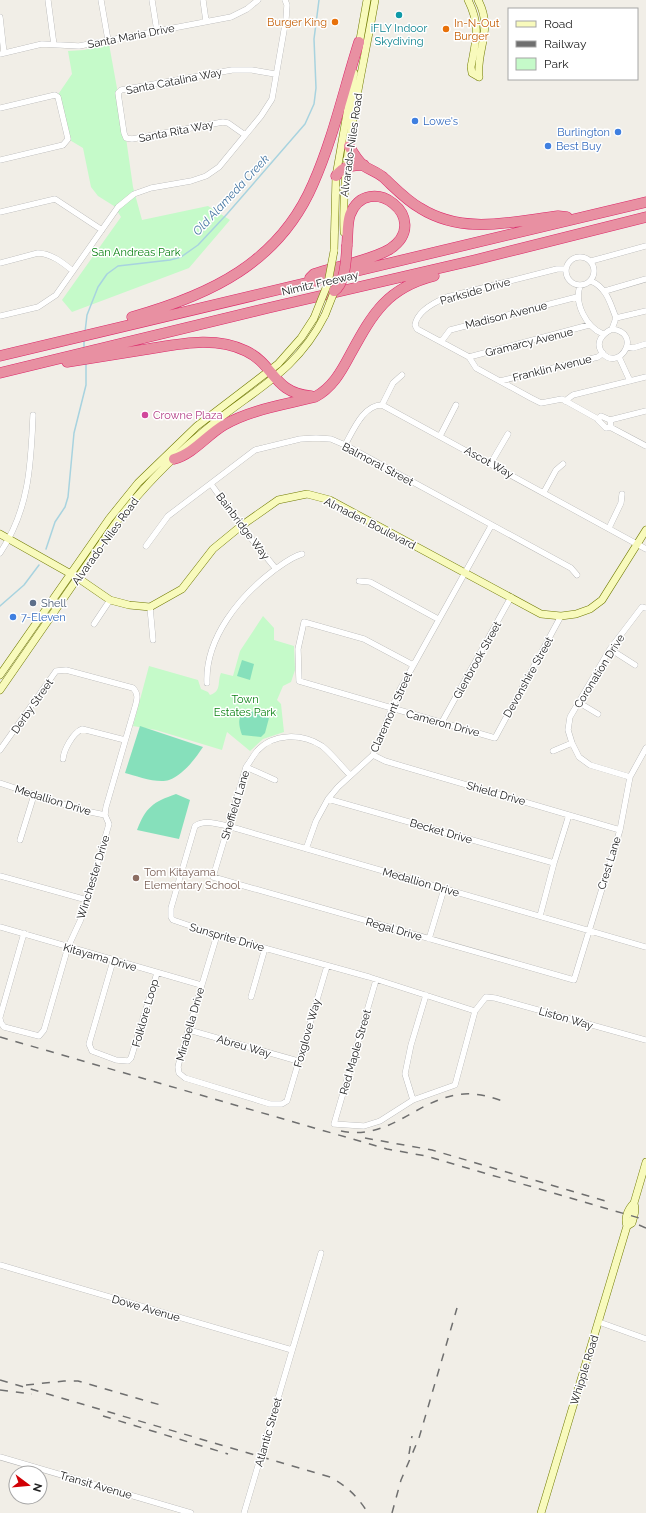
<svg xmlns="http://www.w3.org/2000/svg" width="646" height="1513" font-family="Raleway,sans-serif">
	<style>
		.park { fill: #c5fac9 }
		.pitch { fill: #86e0bb }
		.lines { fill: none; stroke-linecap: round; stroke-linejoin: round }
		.stream { stroke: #a8d3df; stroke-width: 1.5 }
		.street-casing { stroke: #a8a8a8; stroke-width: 6 }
		.secondary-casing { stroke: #717b04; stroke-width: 8 }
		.highway-casing { stroke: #dc2769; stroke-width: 11 }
		.street { stroke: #fff; stroke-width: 5.5 }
		.secondary { stroke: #f8fabc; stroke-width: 7 }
		.highway { stroke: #e890a2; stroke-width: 10 }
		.rail { stroke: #6f6f6f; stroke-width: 1.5; stroke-dasharray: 8 8; stroke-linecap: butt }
		.secondary-bridge-casing { stroke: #717b04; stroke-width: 8; stroke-linecap: butt }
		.highway-bridge-casing { stroke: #dc2769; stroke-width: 11; stroke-linecap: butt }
		.secondary-bridge { stroke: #f8fabc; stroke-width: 7 }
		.highway-bridge { stroke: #e890a2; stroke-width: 10 }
		.culture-dot { fill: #0f9aa8; stroke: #fff; stroke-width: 1.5 }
		.food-dot { fill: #e8710a; stroke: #fff; stroke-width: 1.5 }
		.shop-dot { fill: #3f7fe0; stroke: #fff; stroke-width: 1.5 }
		.hotel-dot { fill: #d1479c; stroke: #fff; stroke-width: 1.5 }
		.service-dot { fill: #5c6f8a; stroke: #fff; stroke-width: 1.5 }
		.education-dot { fill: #8d6e63; stroke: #fff; stroke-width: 1.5 }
		.labels { text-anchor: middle; stroke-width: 3; stroke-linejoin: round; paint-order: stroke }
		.food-label { font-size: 11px; fill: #c56008; stroke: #fff; text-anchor: end }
		.culture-label { font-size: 11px; fill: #0d838f; stroke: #fff }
		.street-label { font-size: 11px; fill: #212121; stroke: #fff }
		.shop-label { font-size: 11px; fill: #366cbe; stroke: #fff; text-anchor: start }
		.park-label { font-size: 11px; fill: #0b8213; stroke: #fff }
		.hotel-label { font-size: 11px; fill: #b23c85; stroke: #fff; text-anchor: start }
		.service-label { font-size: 11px; fill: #4e5e75; stroke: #fff; text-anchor: start }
		.education-label { font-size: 11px; fill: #785e54; stroke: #fff; text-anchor: start }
		.water-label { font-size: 12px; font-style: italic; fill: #4576a2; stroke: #fff }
	</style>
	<rect width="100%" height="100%" fill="#f1eee7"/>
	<path class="park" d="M109,44L126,138L133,187L142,220L208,206L230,220L189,268L72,312L62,300L121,217L114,206L98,196L91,187L83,148L68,139L57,96L72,74L68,51L84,50Z
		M263,616L274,628V640L294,646L295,670L291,682L283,686L277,700L281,704L284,732L263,739L250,751L227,732L222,750L156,730L133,726L149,666L198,680L201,689L208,692L210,695C222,691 217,682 221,673L233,676L240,651Z"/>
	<path class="pitch" d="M242,660L254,664L250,680L237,676Z
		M247,711L257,712L269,718L265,733L261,737L242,735C239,726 236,716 247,711Z
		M140,726L203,747C195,759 183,775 169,780C158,784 136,776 125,773Z
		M176,794L190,800L179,839L137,830C146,807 153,802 176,794Z"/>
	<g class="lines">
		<path class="stream" d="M85,332L87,315L98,287L107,274L118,266L170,260L181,257L198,245L227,214L305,124L314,104L316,88L314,39L319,0
			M84,340V348
			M46,549L55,522L65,507L68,497L74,433L86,385V364
			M0,606L24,585L39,565"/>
		<defs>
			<path id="street" d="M48,0L54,45
				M101,0L108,40
				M152,0L157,31
				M203,0L206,21
				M0,17L4,53
				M0,54L42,44L79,46L231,17L247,9L258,0
				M0,108L55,95L58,97L68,139L63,145L0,160
				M245,135L228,123L223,122L132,139L126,138L124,133L118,93L121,90L232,70H252L275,74
				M0,212L55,199L102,230
				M566 271a14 14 0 1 1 28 0a14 14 0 1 1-28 0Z
				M591,261L646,246
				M0,263L38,253C52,254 62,262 73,271
				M566,269H557L447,297C435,302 417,311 415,325L417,329L469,357L476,368L531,398L541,403L562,399L598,419
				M591,281C607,288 610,303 616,318L612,329C602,334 594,343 603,354C620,371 643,333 612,329
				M580,286C574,303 586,327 603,334
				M605,291L646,279
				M0,316L38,307L56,295L118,207L134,194L151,188L191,181L206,176L219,167L261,116L272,99L286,19L287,5L285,0
				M616,318L646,311
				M441,342L450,330L577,297
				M627,347L633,348L646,344
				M469,357L589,325
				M619,357L630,381
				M500,381L598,357L603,353
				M565,401L573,395L646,377
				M382,405L393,383L402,375
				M601,416L610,420L611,427L606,428L598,420Z
				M610,420L646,411
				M610,427L646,446
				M440,436L456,405
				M345,445C353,431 363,405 382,405L646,549
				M491,463L508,434
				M211,484L241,526L276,569
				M544,492L556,470L563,464
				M609,528L621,503L622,494
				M146,546L168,516L255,450L300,439L316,438L331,439L345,445L571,568L577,575
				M0,553C29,510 31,465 33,415
				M359,581L370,582L438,619
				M150,607L153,640
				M94,624L110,600
				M610,649L635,665
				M413,665L364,639L304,622L298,649L299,681L495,738L561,616
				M207,683C205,638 240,596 273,571C283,564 291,557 302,554
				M578,702L598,714
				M442,722L511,597
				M0,750L56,671L66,670L133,688C139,694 137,700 135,707L106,807L105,815L109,824L81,919L68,947L44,1030L39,1036L4,1027L1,1023L0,1019
				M553,751L572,743
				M373,755L385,761L620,830
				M63,759C64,749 73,733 82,729L125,740
				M246,767L275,780
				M350,775C341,766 332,754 322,746C302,733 273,733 257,751C253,756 250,762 246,767L213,877L574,980L620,830L630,777L646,748
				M630,777L590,765L579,757L572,743L568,730L570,717L610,649L642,607L646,608
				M0,783L81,810L105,815
				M328,799L554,863
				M20,840L34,795
				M306,849L316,821L328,799L338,787L373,755L398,693L491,526
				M0,876L87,900
				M540,916L554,863L569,815
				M0,927L201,985
				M217,935L181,1054L178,1067L179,1073L185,1078L270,1104H282L287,1101L327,966
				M429,939L444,889
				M113,961L89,1044L92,1051L116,1060L128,1061L131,1058L157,973
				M376,980L334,1124L364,1126L380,1121L413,1100L455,1085L475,1011L486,997L495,998L646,1040
				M251,997L265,948
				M475,1011L369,977L217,935L173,920L171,917V908L195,826C204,819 218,824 228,826L646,947
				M0,1017L24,933
				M189,1030L298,1061
				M413,1100L405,1074L411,1045L426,995
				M0,1265L292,1350
				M599,1322L646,1339
				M0,1457L191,1513
				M244,1513L321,1253"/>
			<path id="secondary" d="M468,0C481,26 476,40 471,67L472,73L479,77
				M478,0C494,30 476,49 479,77
				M359,45L367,0
				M344,232C341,154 362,76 375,0
				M334,251L336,176L354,73
				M0,534L78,578L110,600L129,605L150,607L182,589L213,549L241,526L278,500L307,494L330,500L541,614L561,616L576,614L590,609L602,600L646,530
				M0,675L109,519L138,483L197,426L278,364L301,338L314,318
				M0,690L115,524C143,486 178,452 215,422C259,387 298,369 325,315
				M627,1226L632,1223C634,1216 636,1211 634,1203
				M541,1513L627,1226C624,1218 628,1209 634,1203L646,1162"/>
			<path id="highway" d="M349,146C353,153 358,161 364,166C370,170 377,172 383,177C395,188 406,200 420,208C463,235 511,222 558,216L567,217
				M336,176C344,165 351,166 364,165
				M310,278L314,274C335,267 372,260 390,249C434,219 368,169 350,215C347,224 348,235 347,245
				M132,317C210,295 279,263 313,184C333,139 344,89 359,42
				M0,356L646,202
				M67,362C92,358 117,354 142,350C176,345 213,335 246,351C275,365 273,393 311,396
				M0,373L268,308L475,260L646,217
				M174,459C193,454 207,435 224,425C252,409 284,405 315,397C332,388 341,372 350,355C372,315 386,288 434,276"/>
		</defs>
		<use href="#street" class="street-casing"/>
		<use href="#secondary" class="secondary-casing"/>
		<use href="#highway" class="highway-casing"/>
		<use href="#street" class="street"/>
		<use href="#secondary" class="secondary"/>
		<use href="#highway" class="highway"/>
		<path class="rail" d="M0,1037L387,1149L426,1156L646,1220
			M341,1131C392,1141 418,1097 464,1094C478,1093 490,1097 503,1101
			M365,1138L432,1150L612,1203
			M639,1225L646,1228
			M0,1380L330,1477C347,1486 358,1497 368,1513
			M26,1385L64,1381H78L164,1406
			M0,1390L32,1394
			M103,1416L228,1454
			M409,1454L412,1436
			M392,1513L401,1480L419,1438L457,1308"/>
		<defs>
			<path id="secondary-bridge" d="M325,315L336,287
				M314,318L328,283L334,251"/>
			<path id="highway-bridge" d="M334,291C346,283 346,258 347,245"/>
		</defs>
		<use href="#secondary-bridge" class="secondary-bridge-casing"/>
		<use href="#highway-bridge" class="highway-bridge-casing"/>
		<use href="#secondary-bridge" class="secondary-bridge"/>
		<use href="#highway-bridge" class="highway-bridge"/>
	</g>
	<circle class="culture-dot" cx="399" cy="15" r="4"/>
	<g class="food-dot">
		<circle cx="335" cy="22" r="4"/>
		<circle cx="446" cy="29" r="4"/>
	</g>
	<g class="shop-dot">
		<circle cx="415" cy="121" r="4"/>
		<circle cx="618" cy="132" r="4"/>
		<circle cx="548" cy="146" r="4"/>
		<circle cx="13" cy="617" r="4"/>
	</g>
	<circle class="hotel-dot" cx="145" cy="415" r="4"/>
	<circle class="service-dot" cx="33" cy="603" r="4"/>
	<circle class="education-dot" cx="136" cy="878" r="4"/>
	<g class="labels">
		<g class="food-label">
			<text x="327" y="26">Burger King</text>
			<text x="454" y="27" text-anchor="start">In-N-Out<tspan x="454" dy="13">Burger</tspan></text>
		</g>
		<g class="culture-label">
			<text x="399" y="32">iFLY Indoor<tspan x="399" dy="13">Skydiving</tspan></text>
		</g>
		<g class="street-label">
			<text transform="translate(131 36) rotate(-11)" y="4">Santa Maria Drive</text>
			<text transform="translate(174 81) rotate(-11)" y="4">Santa Catalina Way</text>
			<text transform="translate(176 131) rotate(-11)" y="4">Santa Rita Way</text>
			<text transform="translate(351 145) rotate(-82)" y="4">Alvarado-Niles Road</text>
			<text transform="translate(320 283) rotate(-13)" y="4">Nimitz Freeway</text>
			<text transform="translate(475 291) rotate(-16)" y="4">Parkside Drive</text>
			<text transform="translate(506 315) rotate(-14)" y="4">Madison Avenue</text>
			<text transform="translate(529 342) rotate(-14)" y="4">Gramarcy Avenue</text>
			<text transform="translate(552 368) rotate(-14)" y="4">Franklin Avenue</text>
			<text transform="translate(489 462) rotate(29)" y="4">Ascot Way</text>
			<text transform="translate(378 464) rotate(28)" y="4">Balmoral Street</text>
			<text transform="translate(370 523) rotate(27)" y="4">Almaden Boulevard</text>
			<text transform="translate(243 526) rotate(53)" y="4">Bainbridge Way</text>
			<text transform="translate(105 541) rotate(-54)" y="4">Alvarado-Niles Road</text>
			<text transform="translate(477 660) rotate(-61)" y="4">Glenbrook Street</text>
			<text transform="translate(599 671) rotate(-58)" y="4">Coronation Drive</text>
			<text transform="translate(528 677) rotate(-61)" y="4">Devonshire Street</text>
			<text transform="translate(32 706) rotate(-55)" y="4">Derby Street</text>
			<text transform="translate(391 712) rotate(-66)" y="4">Claremont Street</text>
			<text transform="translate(443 723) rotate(15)" y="4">Cameron Drive</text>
			<text transform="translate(496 793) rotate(16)" y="4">Shield Drive</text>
			<text transform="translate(53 800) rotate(17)" y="4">Medallion Drive</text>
			<text transform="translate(235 805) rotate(-73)" y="4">Sheffield Lane</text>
			<text transform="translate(441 831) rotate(16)" y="4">Becket Drive</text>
			<text transform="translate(609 863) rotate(-73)" y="4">Crest Lane</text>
			<text transform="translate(93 877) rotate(-73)" y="4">Winchester Drive</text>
			<text transform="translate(421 882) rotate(16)" y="4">Medallion Drive</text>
			<text transform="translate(394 929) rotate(16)" y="4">Regal Drive</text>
			<text transform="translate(227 937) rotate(16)" y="4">Sunsprite Drive</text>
			<text transform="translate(100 957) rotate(16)" y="4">Kitayama Drive</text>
			<text transform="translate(145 1013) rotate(-74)" y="4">Folklore Loop</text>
			<text transform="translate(566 1018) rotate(16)" y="4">Liston Way</text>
			<text transform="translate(190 1024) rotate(-74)" y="4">Mirabella Drive</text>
			<text transform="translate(307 1033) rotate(-74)" y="4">Foxglove Way</text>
			<text transform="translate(244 1046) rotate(16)" y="4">Abreu Way</text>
			<text transform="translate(355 1052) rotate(-74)" y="4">Red Maple Street</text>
			<text transform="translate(146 1308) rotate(16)" y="4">Dowe Avenue</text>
			<text transform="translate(584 1370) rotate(-73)" y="4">Whipple Road</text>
			<text transform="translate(268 1432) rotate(-74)" y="4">Atlantic Street</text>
			<text transform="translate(96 1485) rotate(16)" y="4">Transit Avenue</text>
		</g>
		<g class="shop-label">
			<text x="423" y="125">Lowe's</text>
			<text x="610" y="136" text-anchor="end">Burlington</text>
			<text x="556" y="150">Best Buy</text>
			<text x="21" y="621">7-Eleven</text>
		</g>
		<g class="park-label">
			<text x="136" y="256">San Andreas Park</text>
			<text x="245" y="703">Town<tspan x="245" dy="13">Estates Park</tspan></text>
		</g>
		<g class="hotel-label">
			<text x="153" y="419">Crowne Plaza</text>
		</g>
		<g class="service-label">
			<text x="41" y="607">Shell</text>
		</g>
		<g class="education-label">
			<text x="144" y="876">Tom Kitayama<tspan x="144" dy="13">Elementary School</tspan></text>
		</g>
		<g class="water-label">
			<text transform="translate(231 195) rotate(-47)" y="4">Old Alameda Creek</text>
		</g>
	</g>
	<rect x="508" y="8" width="130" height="72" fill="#ffffff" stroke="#a6a6a6"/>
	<rect x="516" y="21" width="20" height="6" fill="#f8fabc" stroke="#a6a6a6"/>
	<text x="544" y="28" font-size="12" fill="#212121">Road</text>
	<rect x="516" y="41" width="20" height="6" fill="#6f6f6f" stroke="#a6a6a6"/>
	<text x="544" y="48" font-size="12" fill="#212121">Railway</text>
	<rect x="516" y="58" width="20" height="12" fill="#c5fac9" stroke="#a6a6a6"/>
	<text x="544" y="68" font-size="12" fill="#212121">Park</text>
	<g transform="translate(28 1485) rotate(106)"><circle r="19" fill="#ffffff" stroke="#a6a6a6"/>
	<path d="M0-3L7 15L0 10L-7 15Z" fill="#d10005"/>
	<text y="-6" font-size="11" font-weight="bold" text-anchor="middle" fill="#212121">N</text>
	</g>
</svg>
